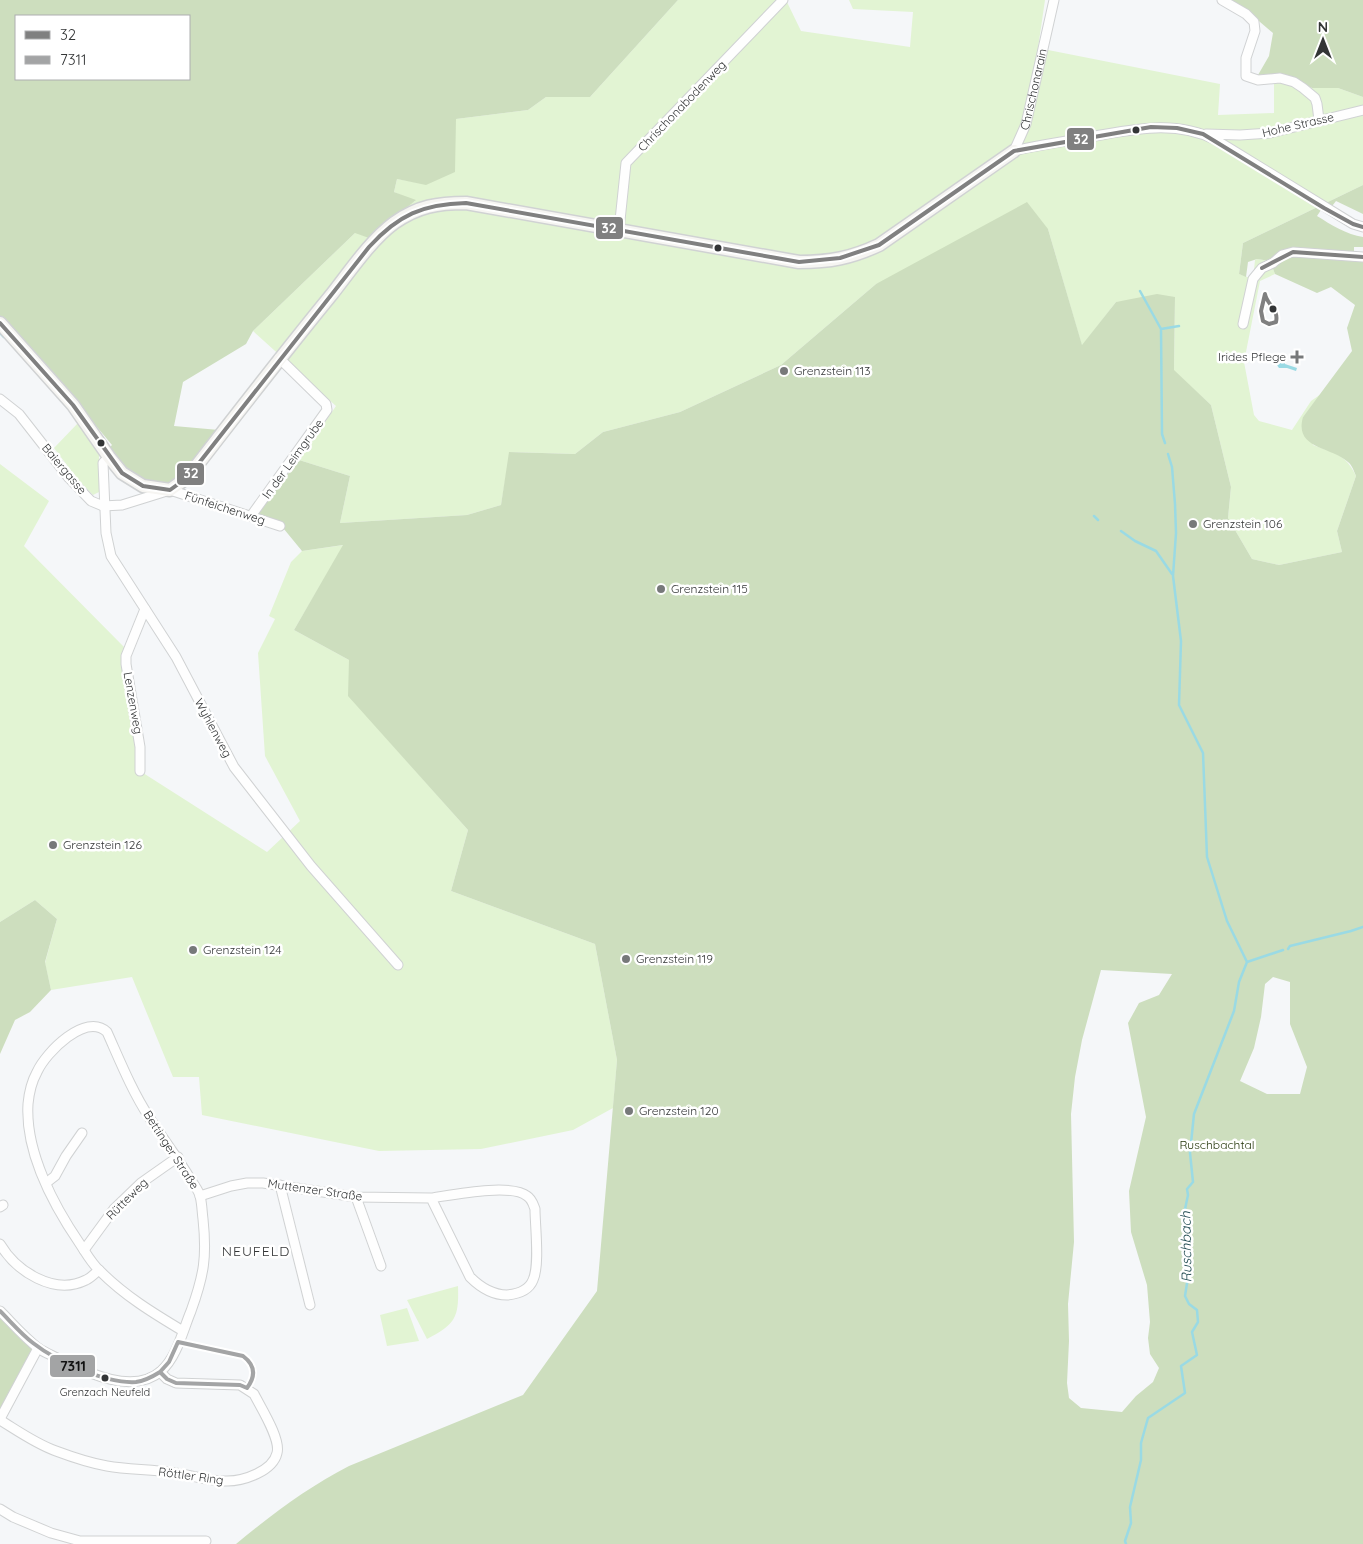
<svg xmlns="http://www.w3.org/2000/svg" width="1363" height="1544" font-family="Quicksand,sans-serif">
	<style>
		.green { fill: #e2f4d3 }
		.forest { fill: #cddebe; fill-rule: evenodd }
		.water { fill: #9adae4 }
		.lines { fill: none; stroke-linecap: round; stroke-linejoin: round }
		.stream { stroke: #9adae4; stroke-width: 2.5 }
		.street-casing { stroke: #d0d2d3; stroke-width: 11 }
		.secondary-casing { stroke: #d0d2d3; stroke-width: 15 }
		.street { stroke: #fefefe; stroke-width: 9 }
		.secondary { stroke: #f6f5f2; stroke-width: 12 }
		.bus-1-casing { stroke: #fff; stroke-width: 8 }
		.bus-2-casing { stroke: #fff; stroke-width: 8 }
		.bus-1 { stroke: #808080; stroke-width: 4 }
		.bus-2 { stroke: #a3a4a5; stroke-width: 4 }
		.bus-dot { fill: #333536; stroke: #fff; stroke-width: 2 }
		.poi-dot { fill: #77797a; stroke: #fff; stroke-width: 2 }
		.labels { text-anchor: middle; stroke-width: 5; stroke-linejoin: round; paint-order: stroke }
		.bus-label { font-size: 11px; fill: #333536; stroke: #fff }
		.street-label { font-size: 12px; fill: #333536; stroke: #fff }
		.poi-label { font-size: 12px; fill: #333536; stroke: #fff; text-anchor: start }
		.park-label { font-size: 12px; fill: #26380c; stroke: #fff }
		.water-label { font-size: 14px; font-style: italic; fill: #234d53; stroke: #fff }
		.neighbourhood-label { font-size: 14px; letter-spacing: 1px; fill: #333536; stroke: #fff }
		.line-badge { stroke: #fff; stroke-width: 2 }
		.badge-label { font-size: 14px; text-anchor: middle; font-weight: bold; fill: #fff }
		.pale-badge-label { font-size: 14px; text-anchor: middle; font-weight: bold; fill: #111 }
	</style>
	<rect width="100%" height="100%" fill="#f5f7f9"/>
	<path class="green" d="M678,0H786L801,31L910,47L913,12L853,9L849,0H1045L1038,48L1220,84L1218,115L1274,113V80L1287,83L1310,96L1312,88H1338L1363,97V185L1243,243L1239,274L1253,279L1255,260L1257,259L1270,261L1275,274L1260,281L1244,362L1254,415L1259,421L1292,430L1311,401L1321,394L1303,417L1313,445C1334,453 1346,454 1356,476L1337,531L1342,552L1279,565L1252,559L1228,518L1231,487L1211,405L1174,371L1175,298L1116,302L1082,346L1048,229L876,284L781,365L680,412L603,432L575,454L510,452L501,505L467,515L340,523L350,476L299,460L336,406L253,331L355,233L415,201L394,192L397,179L426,184L456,119L528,110L546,97H590Z
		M78,423L99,455V492L93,495L79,481L54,448Z
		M0,464L49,501L24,546L125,648L140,771L267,852L300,821L265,756L258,653L275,619L269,616L291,562L302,551L344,545L294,630L349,660V696L468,830L451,891L595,944L617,1060L613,1108L573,1130L481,1149L379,1151L202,1115L199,1077H173L132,977L51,990L45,963L57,919L35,900L0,922Z
		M458,1286C459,1317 456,1324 427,1339L407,1300Z
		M407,1308L419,1341L387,1346L380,1315Z"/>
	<path class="forest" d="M0,0H678L590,97H546L528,110L456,119L455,172L426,185L397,179L394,192L416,200L369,238L355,233L253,331L246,344L183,382L174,426L219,430L184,475L166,485L144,481L125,469L109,448L112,445L61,384L0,318ZM16,16H189V79H16Z
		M1226,0H1363V97L1338,88H1312L1287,77L1274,74L1258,75L1269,56L1273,33L1253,16Z
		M1363,185V214L1336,201L1329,210L1323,207L1317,216C1330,224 1347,235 1363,237V247H1354V253L1363,254V1544H236C271,1515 308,1487 349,1466L523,1395L597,1291L617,1060L595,944L451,891L468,830L348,696L349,660L294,630L343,545L302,551L279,523L256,514L299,460L350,476L340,523L467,515L501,505L509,452L575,454L603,432L680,412L781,365L876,284L1027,202L1048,229L1082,345L1116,302L1157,294L1175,297L1174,370L1211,405L1231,487L1228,518L1252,559L1279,565L1342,552L1337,531L1356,476C1354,471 1352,465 1348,462C1330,446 1294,449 1303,417L1352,351L1347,328L1355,305L1331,287L1317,293L1275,274L1270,261L1257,259L1248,262L1246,277L1239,274L1243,243ZM1101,970L1172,974L1159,995L1139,1003L1128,1023L1146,1117L1129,1191L1131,1232L1147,1285L1150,1322L1148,1338L1150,1354L1159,1368L1153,1382L1136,1396L1122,1412L1081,1408L1069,1398L1067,1383L1069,1341L1068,1304L1074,1242L1071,1114L1075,1077L1082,1040ZM1273,977L1290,982V1024L1307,1067L1300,1094H1267L1240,1081L1254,1048L1261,1017L1265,984Z
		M35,900L57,919L45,962L51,990L30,1012L15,1020L0,1054V922Z
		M0,1311L38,1348L0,1419Z"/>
	<path class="water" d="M1275,354L1283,356L1285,364L1297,368L1296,371L1287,368H1279L1274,361Z"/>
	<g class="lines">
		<path class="stream" d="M1140,291L1161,329L1162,434L1165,443
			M1161,329L1179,326
			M0,333L4,337
			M1168,454L1172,467L1175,504L1176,533L1173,576L1181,641L1179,705L1203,753L1207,857L1227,921L1247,962
			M1094,516L1098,520
			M1121,531L1135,541L1156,551L1172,574
			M1288,949L1290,946L1351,931L1363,927
			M1126,1544L1125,1541L1131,1523L1130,1507L1141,1460V1443L1148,1418L1185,1393L1181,1366L1197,1355L1192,1332L1198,1322L1197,1310L1189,1304L1185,1296L1188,1277L1184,1214L1188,1195L1187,1189L1193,1182L1190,1153L1194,1114L1234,1011L1239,982L1247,962L1283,950"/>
		<defs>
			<g id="street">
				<path d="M1222,0L1246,14L1254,22L1255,31L1246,58V76L1258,80L1280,78L1294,82L1303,88L1315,98L1317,104L1319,120"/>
				<path d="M1206,134L1240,135L1270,133L1363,110"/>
				<path d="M1014,151C1038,145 1063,142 1089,137C1132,130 1174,119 1216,140L1353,224L1363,227"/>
				<path id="s1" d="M1014,151L1026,124L1054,0"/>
				<path d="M619,230L626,163L783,0"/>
				<path d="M1243,324L1253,279L1262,268L1273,263L1282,255L1293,252L1363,257"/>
				<path d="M0,399L19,414L69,478L91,501L103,506L122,505L170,490L280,526"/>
				<path d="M109,457L103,463L106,533L111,556L176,657L234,767L311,866L398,965"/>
				<path d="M251,516L327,410L326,404L279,358"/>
				<path d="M140,771V747L126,664V656L145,609"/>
				<path d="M46,1183L55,1176L66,1156L82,1133"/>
				<path d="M280,1185L310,1305"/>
				<path d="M200,1196L231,1186L247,1183H263L356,1197L431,1198L470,1277C480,1287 492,1295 507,1295C518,1294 529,1290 533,1280C540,1265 535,1226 535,1209C533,1204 532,1199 527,1196C511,1183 452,1195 431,1198"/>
				<path d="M356,1197L381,1266"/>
				<path d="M0,1207L3,1205"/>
				<path d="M0,1244C16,1271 54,1296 86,1280C91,1278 95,1273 99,1270"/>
				<path d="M84,1250L114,1209L141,1183L178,1157"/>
				<path d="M0,1311C12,1323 24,1337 38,1348C45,1353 54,1356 61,1360C88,1373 134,1395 161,1371C177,1357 183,1330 191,1311C204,1275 207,1257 203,1219C202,1212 202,1203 200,1196C199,1191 194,1185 191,1180C178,1158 163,1139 149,1117C132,1091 120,1061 107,1032C86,1012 46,1052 37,1072C32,1081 29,1093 28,1104C25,1152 54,1206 80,1244C86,1253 92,1264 100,1271C125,1296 153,1313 183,1331"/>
				<path d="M0,1419L38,1348"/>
				<path d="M0,1420C18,1431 36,1444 56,1451C72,1457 90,1463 107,1466C129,1470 152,1469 175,1473C192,1475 210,1482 227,1481C244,1481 273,1471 277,1453C281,1439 261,1408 254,1394L240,1385L176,1383L167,1379L160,1372"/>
				<path d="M0,1509L13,1517L51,1533L80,1541H206"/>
			</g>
			<path id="secondary" d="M0,323L73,405L109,457L122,473L143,486L170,490L188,477C235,416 283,354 332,294C350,271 371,240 394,223C418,206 438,203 466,203L799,262C830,262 851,258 879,245L1014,151"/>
		</defs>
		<use href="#street" class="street-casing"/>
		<use href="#secondary" class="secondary-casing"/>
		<use href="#street" class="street"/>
		<use href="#secondary" class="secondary"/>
		<defs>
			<path id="bus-1" d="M1262,268L1293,252L1363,257
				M1265,294C1267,305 1279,309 1276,322L1269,324L1263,321L1261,311Z
				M0,323L73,405L122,473L143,486L170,490L188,477L369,247C398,215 423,204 466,203L799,262L840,258L879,245L1014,151L1151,127L1177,128L1203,134L1324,208L1353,224L1363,227"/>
			<path id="bus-2" d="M0,1311C11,1322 21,1334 33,1343C56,1361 106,1384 136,1382C145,1381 152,1377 160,1372
				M178,1342L243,1356C255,1365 256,1376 247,1388L240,1385L176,1383L167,1379L160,1372L169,1362Z"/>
		</defs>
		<use href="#bus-1" class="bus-1-casing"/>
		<use href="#bus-2" class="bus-2-casing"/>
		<use href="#bus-1" class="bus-1"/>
		<use href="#bus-2" class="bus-2"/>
	</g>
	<g class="bus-dot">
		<circle cx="1136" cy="130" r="4.5"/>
		<circle cx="718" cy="248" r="4.5"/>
		<circle cx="1273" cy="309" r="4.5"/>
		<circle cx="101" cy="443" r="4.5"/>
		<circle cx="105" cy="1378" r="4.5"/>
	</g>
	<g class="poi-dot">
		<path d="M1294.5 349.5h5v5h5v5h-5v5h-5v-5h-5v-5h5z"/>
		<circle cx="784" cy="371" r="5"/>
		<circle cx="1193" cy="524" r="5"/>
		<circle cx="661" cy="589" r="5"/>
		<circle cx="53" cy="845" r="5"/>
		<circle cx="193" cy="950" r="5"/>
		<circle cx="626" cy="959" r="5"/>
		<circle cx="629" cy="1111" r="5"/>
	</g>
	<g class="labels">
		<g class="bus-label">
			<text x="105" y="1396">Grenzach Neufeld</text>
		</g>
		<g class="street-label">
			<text dy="4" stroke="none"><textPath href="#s1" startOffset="65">Chrischonarain</textPath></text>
			<text transform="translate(682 106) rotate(-46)" y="4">Chrischonabodenweg</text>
			<text transform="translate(1298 125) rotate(-13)" y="4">Hohe Strasse</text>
			<text transform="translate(293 459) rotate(-54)" y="4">In der Leimgrube</text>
			<text transform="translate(64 469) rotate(50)" y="4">Baiergasse</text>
			<text transform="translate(225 508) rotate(18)" y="4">Fünfeichenweg</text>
			<text transform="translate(133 703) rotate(80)" y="4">Lenzenweg</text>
			<text transform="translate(213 728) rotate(62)" y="4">Wyhlenweg</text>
			<text transform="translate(171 1150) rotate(57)" y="4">Bettinger Straße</text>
			<text transform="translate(315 1190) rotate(8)" y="4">Muttenzer Straße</text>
			<text transform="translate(127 1199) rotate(-45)" y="4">Rütteweg</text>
			<text transform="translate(191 1476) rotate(8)" y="4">Röttler Ring</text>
		</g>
		<g class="poi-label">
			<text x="1286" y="361" text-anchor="end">Irides Pflege</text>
			<text x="794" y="375">Grenzstein 113</text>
			<text x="1203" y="528">Grenzstein 106</text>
			<text x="671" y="593">Grenzstein 115</text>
			<text x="63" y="849">Grenzstein 126</text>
			<text x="203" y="954">Grenzstein 124</text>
			<text x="636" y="963">Grenzstein 119</text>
			<text x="639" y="1115">Grenzstein 120</text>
		</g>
		<g class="park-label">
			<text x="1217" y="1149">Ruschbachtal</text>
		</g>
		<g class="water-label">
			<text transform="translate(1186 1247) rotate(-91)" y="5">Ruschbach</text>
		</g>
		<g class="neighbourhood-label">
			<text x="256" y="1256">NEUFELD</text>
		</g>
	</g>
	<g class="line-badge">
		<rect x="1066" y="127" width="29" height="24" rx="5" fill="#808080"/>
		<rect x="595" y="216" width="29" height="24" rx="5" fill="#808080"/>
		<rect x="176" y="462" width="29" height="24" rx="5" fill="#808080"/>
		<rect x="49" y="1354" width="47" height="24" rx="5" fill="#a3a4a5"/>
	</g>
	<g class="badge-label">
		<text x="1081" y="144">32</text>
		<text x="609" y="233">32</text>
		<text x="191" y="478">32</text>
	</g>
	<g class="pale-badge-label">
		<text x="73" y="1371">7311</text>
	</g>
	<rect x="15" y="15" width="175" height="65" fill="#ffffff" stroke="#adaeaf"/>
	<rect x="25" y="31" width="25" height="8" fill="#808080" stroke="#adaeaf"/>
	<text x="60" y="40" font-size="15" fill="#333536">32</text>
	<rect x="25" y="56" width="25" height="8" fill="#a3a4a5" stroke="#adaeaf"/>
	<text x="60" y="65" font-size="15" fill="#333536">7311</text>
	<g transform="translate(1323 40)" stroke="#ffffff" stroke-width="4" paint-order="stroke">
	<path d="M0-4L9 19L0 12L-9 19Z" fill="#333536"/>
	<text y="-8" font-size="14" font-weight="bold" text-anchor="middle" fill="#333536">N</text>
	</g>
</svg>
